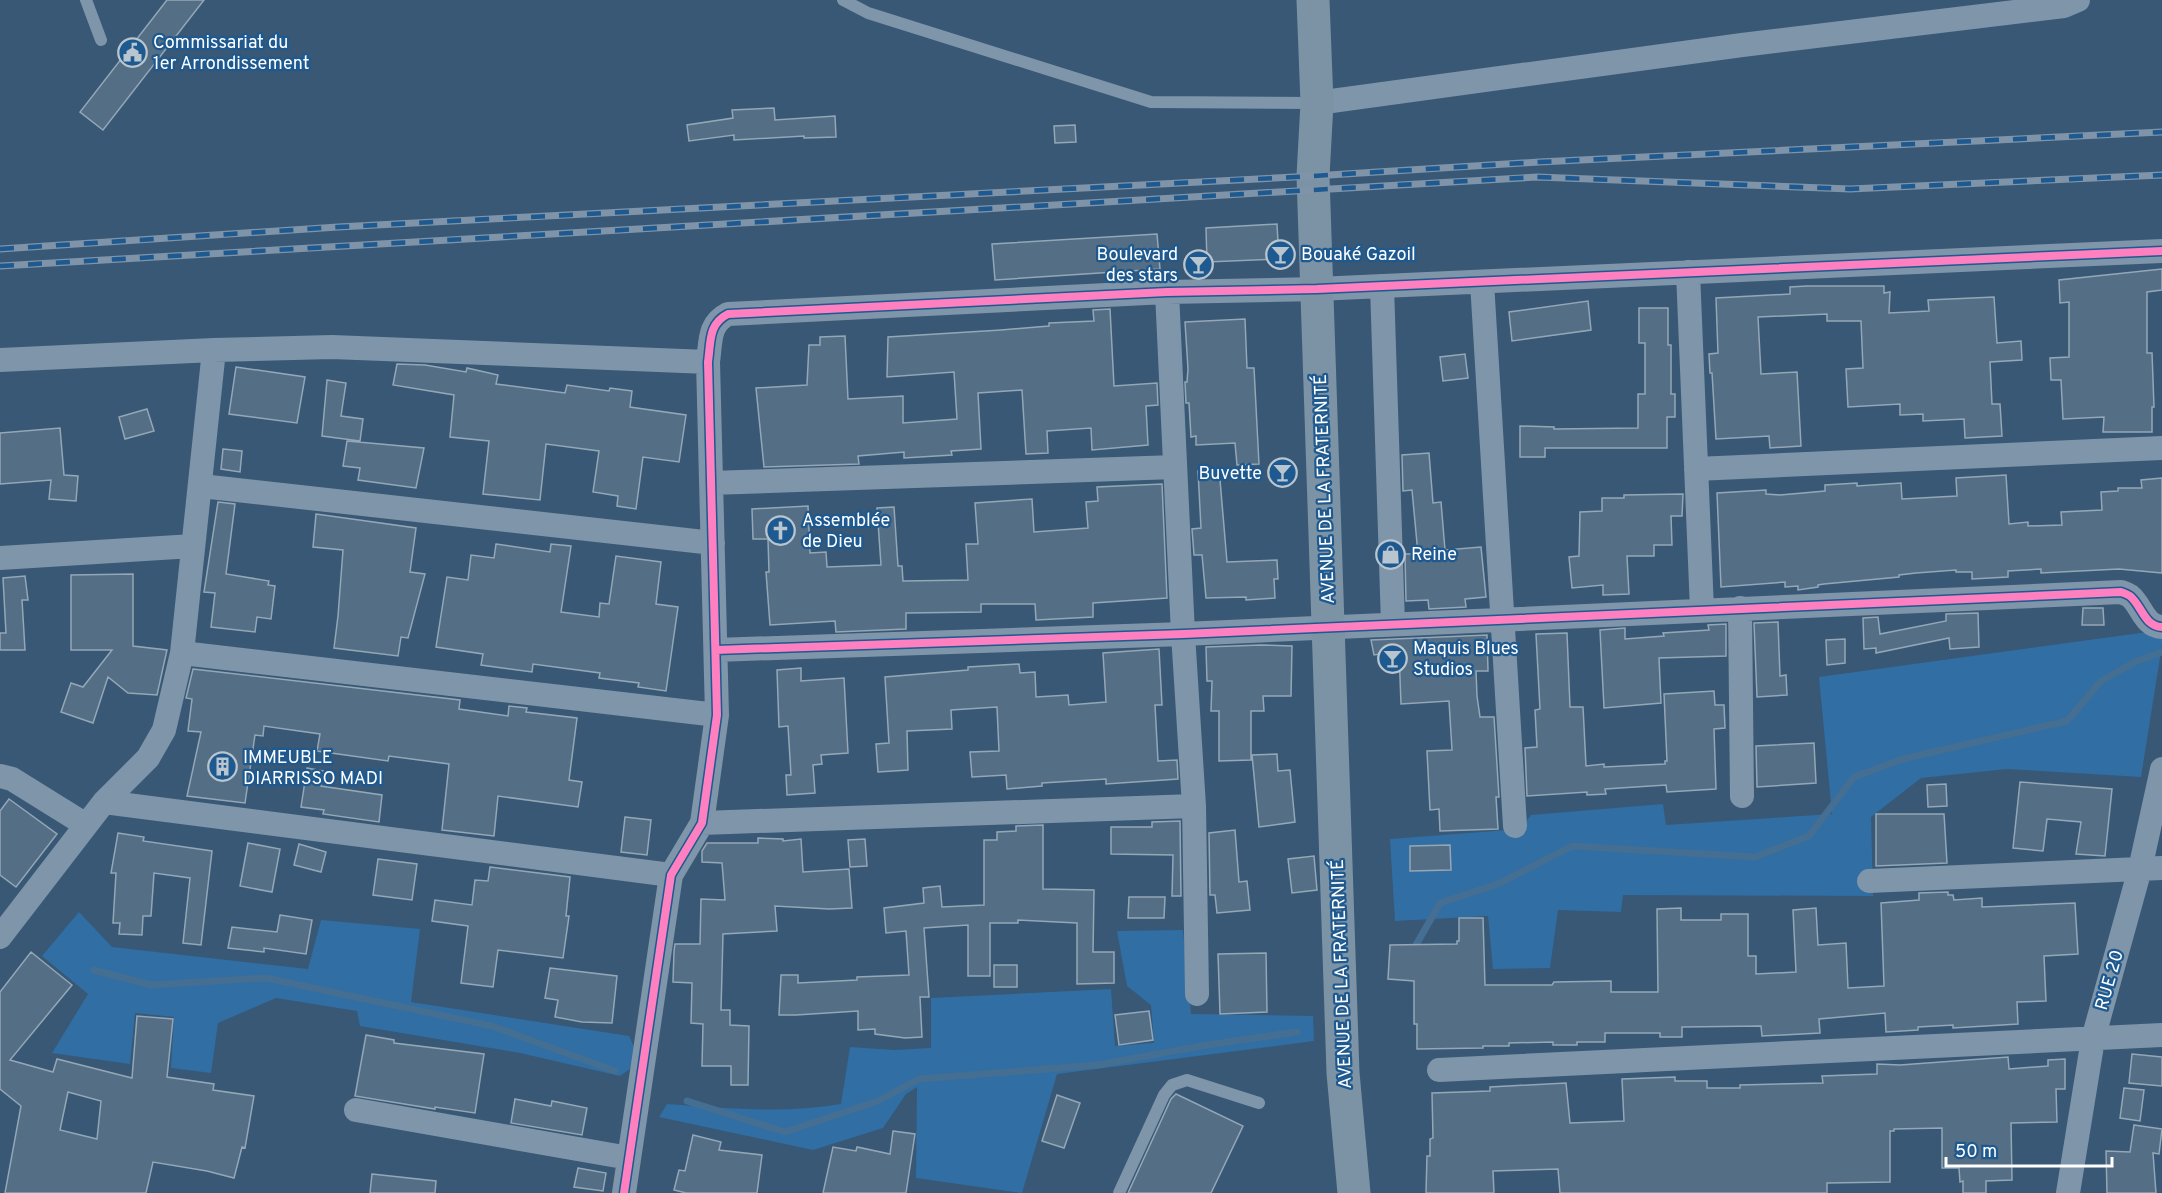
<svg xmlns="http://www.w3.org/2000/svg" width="2162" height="1193" font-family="Overpass,sans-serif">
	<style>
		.green { fill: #306ea4 }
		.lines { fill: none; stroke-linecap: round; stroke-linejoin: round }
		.stream { stroke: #456e93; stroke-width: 7 }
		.building { fill: #546e85; stroke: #94a7b7; stroke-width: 1.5; fill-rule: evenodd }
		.lane { stroke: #7f95a9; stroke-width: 12 }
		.street { stroke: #7f95a9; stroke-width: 24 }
		.secondary { stroke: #7c92a5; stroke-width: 33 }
		.rail-casing { stroke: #7f94a8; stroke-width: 7 }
		.rail { stroke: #1e598f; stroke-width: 4.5; stroke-dasharray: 14; stroke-linecap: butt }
		.cycleway-casing { stroke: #1e598f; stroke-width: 11 }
		.cycleway { stroke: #ff80c0; stroke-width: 8 }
		.labels { text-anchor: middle; stroke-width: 4.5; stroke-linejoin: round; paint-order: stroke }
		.poi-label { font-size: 18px; fill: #fff; stroke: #1e598f; text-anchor: start }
		.street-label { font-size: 18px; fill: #fff; stroke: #1e598f }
	</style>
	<rect width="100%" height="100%" fill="#385875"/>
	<path class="green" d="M2162,630V645L2141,777L2007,769L1921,778L1871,817L1873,896L1623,895L1621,912L1558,910L1550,968L1493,969L1488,916L1395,921L1390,839L1521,829L1531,815L1663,804L1666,825L1832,814L1819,677Z
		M79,912L112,947L308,969L321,920L420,929L411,1002L629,1036L634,1047L630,1069L620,1076L520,1053L360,1026L357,1011L276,998L218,1023L211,1073L171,1068L174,1017L135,1013L130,1064L52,1053L88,994L42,956Z
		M1183,930L1191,1014L1313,1016L1314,1041L1057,1074L1022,1193L916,1178L917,1087L906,1094L883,1128L813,1150L659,1117L667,1104C726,1108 782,1114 841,1104L850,1047L894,1050L931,1048V998L1111,989L1115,1046L1154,1043L1151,1005L1127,986L1117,931Z"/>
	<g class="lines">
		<path class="stream" d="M1412,952L1440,903L1498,884L1572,846L1755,857L1809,836L1854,777L1903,759L2067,721L2101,681L2137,661L2162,652
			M94,970L151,985L266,978L492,1026L615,1071
			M687,1101L785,1132L878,1101L919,1079L1097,1065L1207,1045L1297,1032"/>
	</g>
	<path class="building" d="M167,0H204L103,130L80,112Z
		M774,108L775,120L835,116L836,137L804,138V136L734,140V135L689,141L687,125L733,118L732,110Z
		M1075,125L1076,142L1055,143L1054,126Z
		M1277,224L1279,259L1207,262L1206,228Z
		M1157,234L1160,269L995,280L992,244Z
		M2162,269V290L2147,292V353H2152L2154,407H2152V432H2103L2104,417L2063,419L2061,380H2051L2050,358L2069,357V302L2060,303L2059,280Z
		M1807,286H1884V293L1890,292L1889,313L1929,311L1928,300L1994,297L1997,343L2021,341L2022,360L1990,362L1992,404H2000L2002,436L1965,438L1964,419L1923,421V414L1900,415V404L1848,407L1846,369L1863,368L1861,321H1827V314L1758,317L1761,374L1797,372L1801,446L1770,448L1769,436L1716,439L1712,373H1710L1709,354L1718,353L1716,298L1790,294V287Z
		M1588,301L1591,330L1512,341L1509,312Z
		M1639,308H1668V345H1671V394H1675V417H1667V448H1545V457H1520V426L1554,427V429L1638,428V394H1645V343H1639Z
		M1110,309L1114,386L1157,383L1158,405L1146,406L1148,445L1092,450L1091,428L1047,431L1048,453L1026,454L1022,390L978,393L981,449L951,451L952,455L904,458V452L858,456L859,464L764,467L756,388L807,385L809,345H820V337L845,336L848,399L903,396V423L957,419L954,372L887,377L888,337L1001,330L1049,326V323L1094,321L1093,310Z
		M1245,319L1247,368H1254L1259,464L1237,465L1235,443L1196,445V436L1191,437L1189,403H1186L1185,382H1187L1188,369L1185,322Z
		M1465,354L1468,378L1443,381L1440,357Z
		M397,364L425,365L466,372L467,368L498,375L496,384L565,393L567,385L609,391L610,388L632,391L630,407L686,415L679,462L643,457L636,509L617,506L618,496L593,492L599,451L546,444L540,500L483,494L489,441L450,437L454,395L393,385Z
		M236,367L305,377L297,423L229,414Z
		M327,380L346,383L341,416L363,419L360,441L322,436Z
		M147,409L154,431L125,439L119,417Z
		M60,428L64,475L78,476L76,501L49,499L51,480L0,484V433Z
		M347,441L424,448L416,488L358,480L360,468L343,466Z
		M223,449L242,451L240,472L221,469Z
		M1429,453L1433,503L1441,502L1445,550L1481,547L1486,597L1465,599L1466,607L1429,609L1428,600L1406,601L1405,554H1418L1412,490L1403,491L1402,455Z
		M1219,468L1227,562L1277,560L1278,579H1274L1275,598L1246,600V597L1206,598L1202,555H1194L1192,529L1201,528L1198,471Z
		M2006,475L2009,524L2028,522V526L2062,525L2061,512L2102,510L2101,492L2118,491V488H2142L2141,480L2162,478V573L2119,569L2041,573V569L2008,571V577L1972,579V572H1956V570L1916,573L1899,575V577L1824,584L1818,585V587L1798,590V586L1785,587V582L1721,587L1717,493L1766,490V494L1780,495L1825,491V485L1857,483V486L1901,483L1902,499L1957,496L1956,478Z
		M1162,484L1167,598L1093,603V617L1036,620L1035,604H981V612L906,613V629L836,632L835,621L770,625L766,572H769L768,539H753L752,509L808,506L810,553L826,552L827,567L881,565L877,508L894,507L898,566H902L903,581L968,580L966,544H978L975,503L1032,499L1034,532L1088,528L1086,502L1098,501L1097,487Z
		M1683,494L1682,516H1671L1672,545H1654V556H1627L1629,594L1603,595V585L1572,588L1569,557L1579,556L1580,512L1602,511V498H1624V495Z
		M218,502L235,504L226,574L269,581L268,585L275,586L271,619L257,617L255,632L211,627L215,593L204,592Z
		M316,514L416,528L410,572L425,574L408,638L401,637L398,656L334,648L338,616L343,550L313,547Z
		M496,544L550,552L551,544L571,546L561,612L599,617L600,603L609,604L616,556L661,562L656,604L678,607L666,691L638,687L639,683L599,678L600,673L533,664L532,672L481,665L483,654L436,647L447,577L468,580L471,555L494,558Z
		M133,574V646L167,650L157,695L128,693L108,677L93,723L61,712L71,683L83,687L112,650H71V575Z
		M25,576L28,600H22L25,650H0V633H6L3,578Z
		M2083,608H2103L2104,625H2082Z
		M1978,613L1979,647L1950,649L1949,638L1876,653V648L1864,649L1863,618L1878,617L1880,634L1946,621V614Z
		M1778,622L1780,676L1786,675L1787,695L1757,697L1754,623Z
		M1726,624V656L1659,658L1661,703L1604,708L1600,630L1625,628V639L1664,636L1663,633L1709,630L1708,625Z
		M1567,633L1570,707H1583L1586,766L1604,764V767L1665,764V761H1667L1664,694L1714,691L1715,705H1724L1725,728L1714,729L1716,789L1667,792L1666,785L1605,789L1606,794L1587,795V792L1527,796L1525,748L1537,747L1535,710L1540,709L1536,634Z
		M1487,635L1488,671H1476L1477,696L1480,717H1494L1499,797H1496L1498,829L1440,831L1439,809L1430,810L1427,751L1452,750L1449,701L1401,704L1399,651L1374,655L1371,640Z
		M1845,639V663L1827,665L1826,640Z
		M1261,645L1292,646L1291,696H1263L1264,711H1251V760L1219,761V711H1211L1212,681H1207L1206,647Z
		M1159,649L1162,705H1155L1158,761L1177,760L1178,779L1106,784V779L1042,783V786L1007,789L1006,775L972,777L970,752L999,751L997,707L951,710L952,729L907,731L908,770L878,772L876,744L889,743L885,677L968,670V667L1019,664L1020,673L1035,672L1036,697L1068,695L1069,705L1106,702L1103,653Z
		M801,668V681L844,678L848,753L821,755L822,764L813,765L815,793L787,795L786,775H791L788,726L779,727L777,670Z
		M193,669L460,700L459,709L508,716L509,706L527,708L526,712L577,718L569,780L582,782L578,807L498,796L494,836L442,830L449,764L389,756L388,761L317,751L320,734L264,726L263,736L255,735L245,803L187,796L201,732L188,731L192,699L186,698Z
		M1814,743L1816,783L1757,787L1756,746Z
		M1277,754L1278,771L1290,770L1295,822L1259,827L1252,755Z
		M307,768L324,771L321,786L382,795L379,822L323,814L324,810L301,807Z
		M2020,782L2112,789L2105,856L2076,854L2081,822L2047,819L2043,851L2013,848Z
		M1946,784L1947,806L1928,807L1927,785Z
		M9,799L57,834L16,887L0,875V811Z
		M1876,814H1944L1947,863L1876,866Z
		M625,817L651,820L647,855L621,852Z
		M1180,821L1181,896H1172L1173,855L1111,854V827H1152V822Z
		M1043,825V889L1094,890L1093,952H1114V983L1077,984V923L1018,920V923H990V976H968V925L924,928L929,997H920L922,1037L905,1038L875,1034V1029L858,1030V1011L796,1015H779L781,975H798V983L857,980V977L909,975L906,931L886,933L884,908L924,903L923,888L940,886L942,907L984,905V840H997V832L1016,831V826Z
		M1235,830L1239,882L1247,881L1250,910L1217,913L1215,895H1210L1209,833Z
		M118,833L144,837L143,841L212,851L201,945L183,943L190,878L154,873L151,916H143L142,935L119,934L120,923H113L116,873H111Z
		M758,838L783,839V841L801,839L803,872L849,869L852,908L829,909L775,906L777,931L723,934L721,1010H730V1025L749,1026L748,1085H731V1066H702L703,1024L691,1023L692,983L673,982L674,951L675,944H700L701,899L725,900L722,863L702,862V851L707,843H758Z
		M865,839L867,866L850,867L848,840Z
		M248,843L280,849L272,892L240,886Z
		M299,844L326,852L321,872L294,865Z
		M1450,845L1451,870L1410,871V846Z
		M1314,856L1317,890L1292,893L1288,859Z
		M378,859L417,864L412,900L373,895Z
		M490,867L570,877L566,916H569L563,958L498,950L493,987L461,983L468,926L432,921L435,900L472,905L475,880L488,881Z
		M1948,892V895H1953L1954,900L1982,898V907L2075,903L2078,954L2044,956L2046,1001L2017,1002L2018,1024L1953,1028V1025L1918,1027V1030L1886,1032L1885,1013L1819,1019L1820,1033L1762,1036L1761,1026L1682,1027V1037H1660V1033H1605V1042H1577V1045H1553V1042L1509,1043V1046H1483V1048L1417,1049V1024H1414V981L1388,979L1390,945L1457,944V941H1459V918H1483L1485,985H1552L1554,982L1611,981V992H1658L1657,909L1681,908V920H1721V914H1748V956H1756V974L1796,972L1793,910L1816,908L1818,945L1846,943L1848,988L1884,986L1881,903L1919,900V893Z
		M1129,897H1165L1164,918H1128Z
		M280,915L312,920L306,954L264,948V952L228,948L232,927L277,932Z
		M31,952L72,985L10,1060L53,1072L57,1059L132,1078L137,1016L173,1019L167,1077L214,1084L213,1090L254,1096L245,1148L242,1147L234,1178L207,1171L153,1162L146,1193H5L21,1106L0,1089V992ZM68,1092L101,1101L97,1139L60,1130Z
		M1266,953L1267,1012L1220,1014L1218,954Z
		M994,965H1017V987H994Z
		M550,968L617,976L612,1023L582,1022L555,1017L558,1000L545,998Z
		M1149,1011L1153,1040L1119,1045L1115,1015Z
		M366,1035L394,1040V1043L484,1054L475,1113L435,1107V1109L355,1096Z
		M2132,1054L2162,1057V1086L2129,1083Z
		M2008,1057L2009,1069L2048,1066V1060L2065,1059V1089H2056L2057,1122L2011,1123L2012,1180L1986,1181V1193H1963V1181L1960,1182L1959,1168H1942V1128L1894,1129V1131H1890V1182L1827,1183V1193H1560L1558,1169L1493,1171L1494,1193H1426L1427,1156H1430V1139L1433,1138L1432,1093L1490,1091V1087L1566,1083L1570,1123L1624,1121L1622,1079L1675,1077V1081H1707V1088H1740V1085L1823,1083L1822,1076L1877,1074V1064L1900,1065Z
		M2124,1088L2144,1090L2140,1121L2120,1118Z
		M1176,1094L1243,1126L1211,1193H1128L1171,1099Z
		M1057,1095L1080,1103L1064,1148L1042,1141Z
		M515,1099L551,1106L552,1101L587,1108L582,1135L511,1123Z
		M2134,1125L2162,1129L2159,1154L2153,1153L2156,1193H2107L2106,1151L2130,1152Z
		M893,1131L915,1134L906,1193H823L833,1147L856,1151L857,1147L890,1154Z
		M693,1135L721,1142L719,1150L762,1155L757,1193H686L674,1190L679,1170L685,1171Z
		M578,1168L606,1173L603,1191L574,1187Z
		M372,1174L436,1181L435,1193H370Z"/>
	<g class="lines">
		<path class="lane" d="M86,0L101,40
			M843,0L868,13L1151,102L1317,103
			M1119,1193L1164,1095L1172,1085L1187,1080L1259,1103"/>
		<path class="street" d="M1317,103L1742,45L2064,6L2078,0
			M1688,272L1702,610
			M1482,282L1515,826
			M1382,286L1393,624
			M1167,292L1183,634L1194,806L1197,994
			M0,360L214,350L332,347L708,362
			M1696,469L2162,448
			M711,483L1175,467
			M201,486L713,543
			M0,558L193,546
			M1740,608L1742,796
			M716,650L1183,634L2121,592C2124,593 2127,594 2130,596C2142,606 2144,626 2162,627
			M182,653L717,715
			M0,776L12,779L86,825
			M104,802L671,875
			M702,823L1194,806
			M1869,881L2162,868
			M0,937L104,802L148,758L164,730L182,653L214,350
			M1439,1070L2162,1035
			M356,1110L629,1158
			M624,1193L671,875L702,823L717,715L708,362C711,342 708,324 728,314L1167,292L1317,289L2162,251
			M2068,1193L2093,1039L2140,869L2162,769"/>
		<path class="secondary" d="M1313,0L1317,103L1313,176L1343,1073L1354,1193"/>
		<defs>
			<path id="rail" d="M0,249L338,227L1313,176L1539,162L2162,132
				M0,266L1537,177L1850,189L2162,175"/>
		</defs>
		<use href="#rail" class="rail-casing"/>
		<use href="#rail" class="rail"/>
		<defs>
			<path id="cycleway" d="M716,650L1183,634L2121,592C2124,593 2127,594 2130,596C2142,606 2144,626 2162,627
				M624,1193L671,875L702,823L717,715L708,362C711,342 708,324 728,314L1167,292L1317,289L2162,251"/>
		</defs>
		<use href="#cycleway" class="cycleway-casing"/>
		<use href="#cycleway" class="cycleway"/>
	</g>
	<defs>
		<symbol id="civic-ring" viewBox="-11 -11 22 22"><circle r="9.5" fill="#1e598f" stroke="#b9c5cf" stroke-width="1.5"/><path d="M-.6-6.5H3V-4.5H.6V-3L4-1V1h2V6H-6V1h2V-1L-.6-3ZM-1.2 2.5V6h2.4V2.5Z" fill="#b9c5cf"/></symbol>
		<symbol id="bar-ring" viewBox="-11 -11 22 22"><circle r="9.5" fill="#1e598f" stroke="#b9c5cf" stroke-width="1.5"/><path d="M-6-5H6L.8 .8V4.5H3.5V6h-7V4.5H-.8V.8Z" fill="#b9c5cf"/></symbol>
		<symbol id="church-ring" viewBox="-11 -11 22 22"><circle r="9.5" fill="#1e598f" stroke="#b9c5cf" stroke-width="1.5"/><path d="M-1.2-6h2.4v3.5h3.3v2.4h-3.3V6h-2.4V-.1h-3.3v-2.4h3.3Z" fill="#b9c5cf"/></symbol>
		<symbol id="shop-ring" viewBox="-11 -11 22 22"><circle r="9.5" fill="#1e598f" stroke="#b9c5cf" stroke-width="1.5"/><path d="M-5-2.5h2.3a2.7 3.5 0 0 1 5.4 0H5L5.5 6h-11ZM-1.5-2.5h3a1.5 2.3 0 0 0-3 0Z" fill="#b9c5cf"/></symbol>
		<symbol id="building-ring" viewBox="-11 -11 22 22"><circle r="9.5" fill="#1e598f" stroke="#b9c5cf" stroke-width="1.5"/><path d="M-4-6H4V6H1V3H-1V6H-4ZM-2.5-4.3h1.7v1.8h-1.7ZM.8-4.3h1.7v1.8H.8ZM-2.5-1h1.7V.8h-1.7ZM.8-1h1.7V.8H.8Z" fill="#b9c5cf"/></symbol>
	</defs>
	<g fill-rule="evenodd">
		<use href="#civic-ring" x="116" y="36" width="33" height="33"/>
		<use href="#bar-ring" x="1264" y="238" width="33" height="33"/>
		<use href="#bar-ring" x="1182" y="248" width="33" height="33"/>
		<use href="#bar-ring" x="1266" y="456" width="33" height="33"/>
		<use href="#church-ring" x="764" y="514" width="33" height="33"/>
		<use href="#shop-ring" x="1374" y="538" width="33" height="33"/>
		<use href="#bar-ring" x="1376" y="642" width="33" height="33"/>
		<use href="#building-ring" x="206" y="750" width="33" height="33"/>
	</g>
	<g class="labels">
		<g class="poi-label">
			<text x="153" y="48">Commissariat du<tspan x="153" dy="21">1er Arrondissement</tspan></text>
			<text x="1178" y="260" text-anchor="end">Boulevard<tspan x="1178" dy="21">des stars</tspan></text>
			<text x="1301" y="260">Bouaké Gazoil</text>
			<text x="1262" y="479" text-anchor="end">Buvette</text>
			<text x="802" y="526">Assemblée<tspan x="802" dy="21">de Dieu</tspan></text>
			<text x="1411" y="560">Reine</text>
			<text x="1413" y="654">Maquis Blues<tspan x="1413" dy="21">Studios</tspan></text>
			<text x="243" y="763">IMMEUBLE<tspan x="243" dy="21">DIARRISSO MADI</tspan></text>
		</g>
		<g class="street-label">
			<text transform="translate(1324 489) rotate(-92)" y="6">AVENUE DE LA FRATERNITÉ</text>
			<text transform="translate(1341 974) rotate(-92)" y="6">AVENUE DE LA FRATERNITÉ</text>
			<text transform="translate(2109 980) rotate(-74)" y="6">RUE 20</text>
		</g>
	</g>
	<path d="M1946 1157v9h166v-9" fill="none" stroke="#ffffff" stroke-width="3"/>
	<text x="1955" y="1157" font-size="18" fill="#ffffff" stroke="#1e598f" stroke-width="4.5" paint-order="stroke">50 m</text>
</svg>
